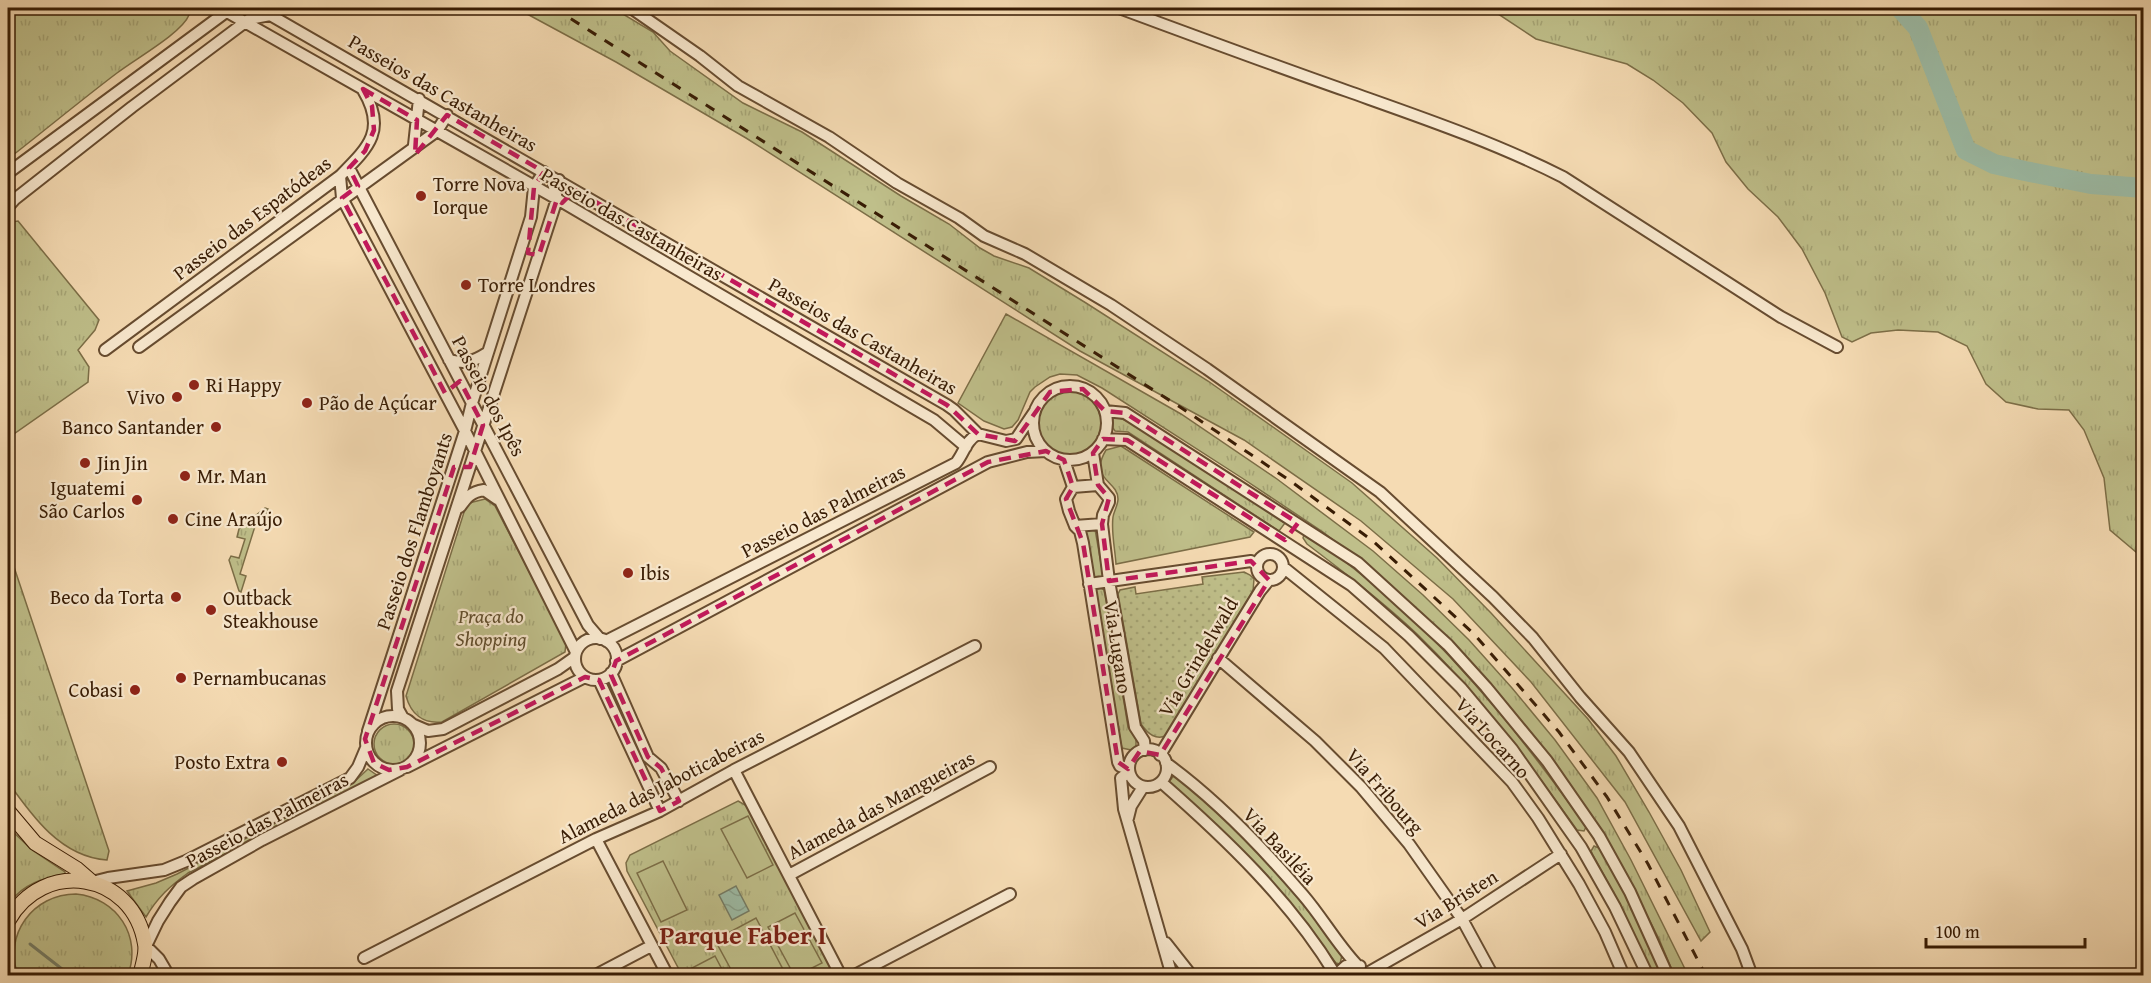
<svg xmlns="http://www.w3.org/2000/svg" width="2151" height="983" font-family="'Gentium Book Plus',serif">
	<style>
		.grass { fill: url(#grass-tufts); stroke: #7c6e47; stroke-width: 1.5 }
		.garden { fill: url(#garden-dots); stroke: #7c6e47; stroke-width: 1.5 }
		.pitch { fill: #bfbf8a; stroke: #7c6e47; stroke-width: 1.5 }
		.water { fill: url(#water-waves); stroke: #757c65; stroke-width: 1.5 }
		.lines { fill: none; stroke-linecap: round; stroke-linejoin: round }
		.stream { stroke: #757c65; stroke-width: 3 }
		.river { stroke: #9dbca6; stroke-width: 20 }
		.minor-casing { stroke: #674c30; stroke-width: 14 }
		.major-casing { stroke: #381c04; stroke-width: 16 }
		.minor { stroke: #f8e8ce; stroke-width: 10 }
		.major { stroke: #f5dbb3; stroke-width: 14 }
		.rail { stroke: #381c04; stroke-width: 3; stroke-dasharray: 10 10; stroke-linecap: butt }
		.marked { fill: none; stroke: #c2185b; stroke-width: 4.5; stroke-dasharray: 12 8; stroke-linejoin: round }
		.poi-dot { fill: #8f2418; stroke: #f8e8ce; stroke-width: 2 }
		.labels { text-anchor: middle; stroke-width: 4.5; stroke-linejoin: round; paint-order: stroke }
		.street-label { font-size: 20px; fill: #381c04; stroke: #f8e8ce }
		.poi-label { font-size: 20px; fill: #381c04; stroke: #f8e8ce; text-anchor: start }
		.park-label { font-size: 20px; font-style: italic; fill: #604d2c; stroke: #f8e8ce }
		.district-label { font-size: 26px; font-weight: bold; fill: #7a1f14; stroke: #f8e8ce }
	</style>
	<defs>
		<pattern id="grass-tufts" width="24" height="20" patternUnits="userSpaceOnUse" patternTransform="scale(1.5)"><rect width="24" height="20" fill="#bfbf8a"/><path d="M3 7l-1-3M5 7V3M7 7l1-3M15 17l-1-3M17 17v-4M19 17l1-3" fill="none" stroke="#a5a475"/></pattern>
		<pattern id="garden-dots" width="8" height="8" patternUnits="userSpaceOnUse" patternTransform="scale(1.5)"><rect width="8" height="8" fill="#bfbf8a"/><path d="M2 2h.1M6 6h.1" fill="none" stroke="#a5a475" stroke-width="1.8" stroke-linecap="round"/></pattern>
		<pattern id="water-waves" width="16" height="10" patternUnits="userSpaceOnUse" patternTransform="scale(1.5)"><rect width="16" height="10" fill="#9dbca6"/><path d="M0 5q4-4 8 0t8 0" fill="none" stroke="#88a18d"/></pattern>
	</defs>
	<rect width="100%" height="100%" fill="#f5dbb3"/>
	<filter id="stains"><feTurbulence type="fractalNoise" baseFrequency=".00333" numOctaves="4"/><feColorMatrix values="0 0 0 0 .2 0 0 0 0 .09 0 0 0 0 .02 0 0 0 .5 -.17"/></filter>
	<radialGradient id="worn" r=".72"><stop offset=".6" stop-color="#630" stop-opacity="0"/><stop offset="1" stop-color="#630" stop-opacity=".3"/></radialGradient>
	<path class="grass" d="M8,8H184L189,15C182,33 135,59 117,73C80,101 44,131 8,159Z
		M516,8H613L653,32L670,51L743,103L802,132L901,196L949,224L980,248L994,256L1029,268L1086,303L1208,381L1352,483L1437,558L1491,613L1588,719L1616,756L1649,812L1681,870L1710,932L1701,941L1625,802L1531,682L1453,599L1361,521L1244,440L1080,351L746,138L616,62Z
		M1489,8H2143V558L2110,530L2104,478L2084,430L2069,410L2038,409L2006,402L1986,384L1967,346L1938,332L1898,330L1871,333L1852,342L1842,337L1825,293L1802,249L1778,217L1748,189L1726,162L1712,133L1683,103L1653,80L1627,64L1536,39Z
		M18,221L99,320L95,330L78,350L89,367L88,382L8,438V226L12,222Z
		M1006,314L1181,414L1277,479L1373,551L1423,595L1469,640L1512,688L1555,740L1597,798L1631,860L1688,975H1674L1659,939L1628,878L1455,646L1411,604L1367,566L1323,532L1242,478L1102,388L1077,375L1060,374L1050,377L1035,387L1030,392L1018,420L1012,427L1004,429L984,421L958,403Z
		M1037 423a32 32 0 1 1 64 0a32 32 0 1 1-64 0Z
		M1116,417L1134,423L1285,523L1279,531L1128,432L1115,431L1113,428V419Z
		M1121,446L1254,532L1250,537L1116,564C1115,549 1111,531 1113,517C1114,511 1118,505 1118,499C1118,480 1088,480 1106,450Z
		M485,499L495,506L566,643L565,652L442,722C423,724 411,714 406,696L465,509L469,503Z
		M265,508L268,509L263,524L256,523L240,574L246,576L241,592L239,591L229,560L231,556L239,558L245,539L237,537L239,529Z
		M1095,529L1103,575L1102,580L1093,579L1086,533V530Z
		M1308,533C1339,557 1372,581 1401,608C1471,673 1529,747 1585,825L1586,827L1584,831L1577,830C1528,761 1478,693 1417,634C1383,602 1345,573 1307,544L1303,538L1304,535Z
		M8,549L109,851L107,860C61,857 32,816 8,782Z
		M1095,587H1100L1104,590L1105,595L1116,652L1128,727L1136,739V746L1131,750L1122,748L1121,744Z
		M374 744a20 20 0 1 1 40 0a20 20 0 1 1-40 0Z
		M368,769L378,776L188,873C170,886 157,898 146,917L127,891L156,883L177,874L353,783Z
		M1175,774C1239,827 1293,888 1342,955L1340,964L1336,963L1309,928L1168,783Z
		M738,801L747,806L830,964V975H682L627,871L626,863L630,855Z
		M8,827L32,850L65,872V874C43,878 24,884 10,902Z
		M1594,846L1599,848L1629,901L1662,975H1653L1621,906L1593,855L1591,851Z
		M76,894C117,898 142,936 128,975H18C3,935 33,894 76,894Z"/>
	<path class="garden" d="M1244,572L1250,575L1254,579L1253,591L1168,735C1156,741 1148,734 1141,724L1118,594L1120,590L1135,587L1136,594L1203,584L1202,577Z"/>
	<path class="pitch" d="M748,816L773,865L747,878L721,829Z
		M663,861L687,910L661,922L637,873Z
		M795,913L822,963L798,975H794L768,927Z
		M756,918L786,975H734L715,940Z
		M715,956L725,975H690L688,970Z"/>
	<path class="water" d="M736,886L749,911L732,920L719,895Z"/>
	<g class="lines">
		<path class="stream" d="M30,944L71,976"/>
		<path class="river" d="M1900,8L1918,28L1966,150L1994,164L2025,171L2091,184L2144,188"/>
		<defs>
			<path id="minor" d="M220,8L557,199L934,420L966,447
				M258,8L947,405L954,410L978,434
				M631,8L700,56L738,86L829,137L897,183L959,218L984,236L1025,254L1111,305L1207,369L1380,492L1493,597L1533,638L1580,697L1629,752L1679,826L1742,949L1752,976
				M1119,8C1195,36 1270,64 1347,91C1420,117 1494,142 1563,177L1781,317L1837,347
				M414,145L419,99
				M349,168L588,625L600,639
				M8,173L226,12
				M340,176L342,198L465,431L576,652
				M8,207L15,199L132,107L244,23L250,19L270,15
				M139,347L437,131L447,115
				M105,350L340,176C369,147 387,130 363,90
				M449,360C465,364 473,362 487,353
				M1033 423a37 37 0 1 1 74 0a37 37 0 1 1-74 0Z
				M1105,411L1125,413L1358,563L1448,645L1486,687L1547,761L1599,836L1630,892L1668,976
				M1103,439L1127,440L1351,585L1409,636L1461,688L1512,749L1581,847L1615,907L1648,976
				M1093,453L1098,485
				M1064,460L1073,487L1066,499L1069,511L1075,526L1102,524L1103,515L1109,502V498L1098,485L1073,487
				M460,507C467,497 471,492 484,490L497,499
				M1102,524L1109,581L1135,727L1144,741L1145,750
				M1075,526L1080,531L1083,543L1118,762L1120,766L1128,769
				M1257 567a13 13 0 1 1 26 0a13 13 0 1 1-26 0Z
				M1283,567L1384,648L1512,782L1538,818L1579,884L1605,932L1624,976
				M1089,584L1251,561L1256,564
				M575 659a21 21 0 1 1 42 0a21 21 0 1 1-42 0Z
				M606,641L956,463C964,453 966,440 978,434L1006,441L1016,439L1035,411
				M1218,658L1315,741L1361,787L1409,844L1462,919L1493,976
				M616,661L988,462L1027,452L1046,451
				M611,673L648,757L661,768L679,801
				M599,680L660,811
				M366 743a27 27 0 1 1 54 0a27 27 0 1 1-54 0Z
				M403,718L398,709L397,691L557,199L554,187L559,180
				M414,725L428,731L443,729L558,669L575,657
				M368,731L465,431L472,403L531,217L534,187L544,172
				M1129 768a19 19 0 1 1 38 0a19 19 0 1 1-38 0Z
				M1160,755L1225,648L1260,591L1269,580
				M1166,763C1217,800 1262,847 1303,895C1322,917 1337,944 1357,965
				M407,767L585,677
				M734,770L841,976
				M1129,772L1121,778L1124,809L1172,976
				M1161,782C1226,839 1290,900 1335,974
				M1128,818L1131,806L1143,787
				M596,839L668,976
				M789,875L990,767
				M92,882L108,878L164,870L186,861L350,778L358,767L366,748
				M1166,943L1192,976
				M364,958L596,839L660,811L734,770L975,646
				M1369,972L1462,919L1561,854
				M169,976L159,959L146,946L158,921L170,902L181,887L193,879L262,840L400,770
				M594,976L651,946
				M853,976L1010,894
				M1335,976L1346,966H1360"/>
			<path id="major" d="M8,811L35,843L77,869L92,882
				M8,921C43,858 133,871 145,944C147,953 142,967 140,976"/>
		</defs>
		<use href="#minor" class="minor-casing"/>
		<use href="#major" class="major-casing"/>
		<use href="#minor" class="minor"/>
		<use href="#major" class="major"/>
		<path class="rail" d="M554,8L1180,407L1289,480L1373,541L1474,634L1559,732L1607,797L1648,864L1706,976"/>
	</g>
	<path class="marked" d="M363,89L417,120L415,155L447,115L544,172L534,187L528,253L539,255L557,199L562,203L575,190L947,405L978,434L1015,441L1050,392L1083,389L1105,411L1125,413L1298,523L1285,540L1127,440L1103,439L1093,453L1098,485L1109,498L1102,524L1109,581L1251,561L1269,580L1160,755L1140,751L1128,769L1118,762L1083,543L1066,499L1073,487L1064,460L1046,451L988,462L616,661L611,675L648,757L661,768L679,801L660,811L599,680L585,677L407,767L389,770L374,763L365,739L454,467H470L483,425L460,381L445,393L342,198L358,186L349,168L365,151L374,130L372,106Z"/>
	<g class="poi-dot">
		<circle cx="421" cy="196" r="6"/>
		<circle cx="466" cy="285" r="6"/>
		<circle cx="194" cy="385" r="6"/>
		<circle cx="177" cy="397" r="6"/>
		<circle cx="307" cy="403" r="6"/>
		<circle cx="216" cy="427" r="6"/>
		<circle cx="85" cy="463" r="6"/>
		<circle cx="185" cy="476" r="6"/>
		<circle cx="137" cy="500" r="6"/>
		<circle cx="173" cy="519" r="6"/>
		<circle cx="628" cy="573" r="6"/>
		<circle cx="176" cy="597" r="6"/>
		<circle cx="211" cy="610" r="6"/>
		<circle cx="181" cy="678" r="6"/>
		<circle cx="135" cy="690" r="6"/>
		<circle cx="282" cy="762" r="6"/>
	</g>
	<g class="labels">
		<g class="street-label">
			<text transform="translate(443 93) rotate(30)" y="7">Passeios das Castanheiras</text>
			<text transform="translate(252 218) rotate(-37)" y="7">Passeio das Espatódeas</text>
			<text transform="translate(632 224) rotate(30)" y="7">Passeio das Castanheiras</text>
			<text transform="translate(863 336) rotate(30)" y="7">Passeios das Castanheiras</text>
			<text transform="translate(489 396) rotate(62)" y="7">Passeio dos Ipês</text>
			<text transform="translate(823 511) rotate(-27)" y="7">Passeio das Palmeiras</text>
			<text transform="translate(414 531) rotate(-72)" y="7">Passeio dos Flamboyants</text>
			<text transform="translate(1118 647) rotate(81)" y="7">Via Lugano</text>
			<text transform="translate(1198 657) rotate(-59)" y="7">Via Grindelwald</text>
			<text transform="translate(1493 738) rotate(48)" y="7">Via Locarno</text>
			<text transform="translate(661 786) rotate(-27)" y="7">Alameda das Jaboticabeiras</text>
			<text transform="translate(1385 791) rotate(49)" y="7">Via Fribourg</text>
			<text transform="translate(881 805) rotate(-28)" y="7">Alameda das Mangueiras</text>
			<text transform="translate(267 820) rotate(-28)" y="7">Passeio das Palmeiras</text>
			<text transform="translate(1280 846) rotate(47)" y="7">Via Basiléia</text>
			<text transform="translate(1456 899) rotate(-32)" y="7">Via Bristen</text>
		</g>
		<g class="poi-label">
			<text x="433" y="191">Torre Nova<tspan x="433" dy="23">Iorque</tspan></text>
			<text x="478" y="292">Torre Londres</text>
			<text x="206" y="392">Ri Happy</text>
			<text x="165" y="404" text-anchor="end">Vivo</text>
			<text x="319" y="410">Pão de Açúcar</text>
			<text x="204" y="434" text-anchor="end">Banco Santander</text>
			<text x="97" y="470">Jin Jin</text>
			<text x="197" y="483">Mr. Man</text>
			<text x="125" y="495" text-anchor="end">Iguatemi<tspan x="125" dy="23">São Carlos</tspan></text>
			<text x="185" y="526">Cine Araújo</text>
			<text x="640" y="580">Ibis</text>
			<text x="164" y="604" text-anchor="end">Beco da Torta</text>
			<text x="223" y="605">Outback<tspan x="223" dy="23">Steakhouse</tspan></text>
			<text x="193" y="685">Pernambucanas</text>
			<text x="123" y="697" text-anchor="end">Cobasi</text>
			<text x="270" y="769" text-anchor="end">Posto Extra</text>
		</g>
		<g class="park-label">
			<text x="491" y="623">Praça do<tspan x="491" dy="23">Shopping</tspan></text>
		</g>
		<g class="district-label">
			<text x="743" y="944">Parque Faber I</text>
		</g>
	</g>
	<rect width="2151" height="983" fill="none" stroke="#f5dbb3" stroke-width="30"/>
	<rect x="9" y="9" width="2133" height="965" fill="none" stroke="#381c04" stroke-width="3"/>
	<rect x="15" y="15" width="2121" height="953" fill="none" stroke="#381c04" stroke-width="1.5"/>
	<path d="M1926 938v9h159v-9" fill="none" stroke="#381c04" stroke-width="3"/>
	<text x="1935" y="938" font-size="18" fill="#381c04" stroke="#f8e8ce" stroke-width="4.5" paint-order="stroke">100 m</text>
	<rect width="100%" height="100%" filter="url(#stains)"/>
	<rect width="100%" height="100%" fill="url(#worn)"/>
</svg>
